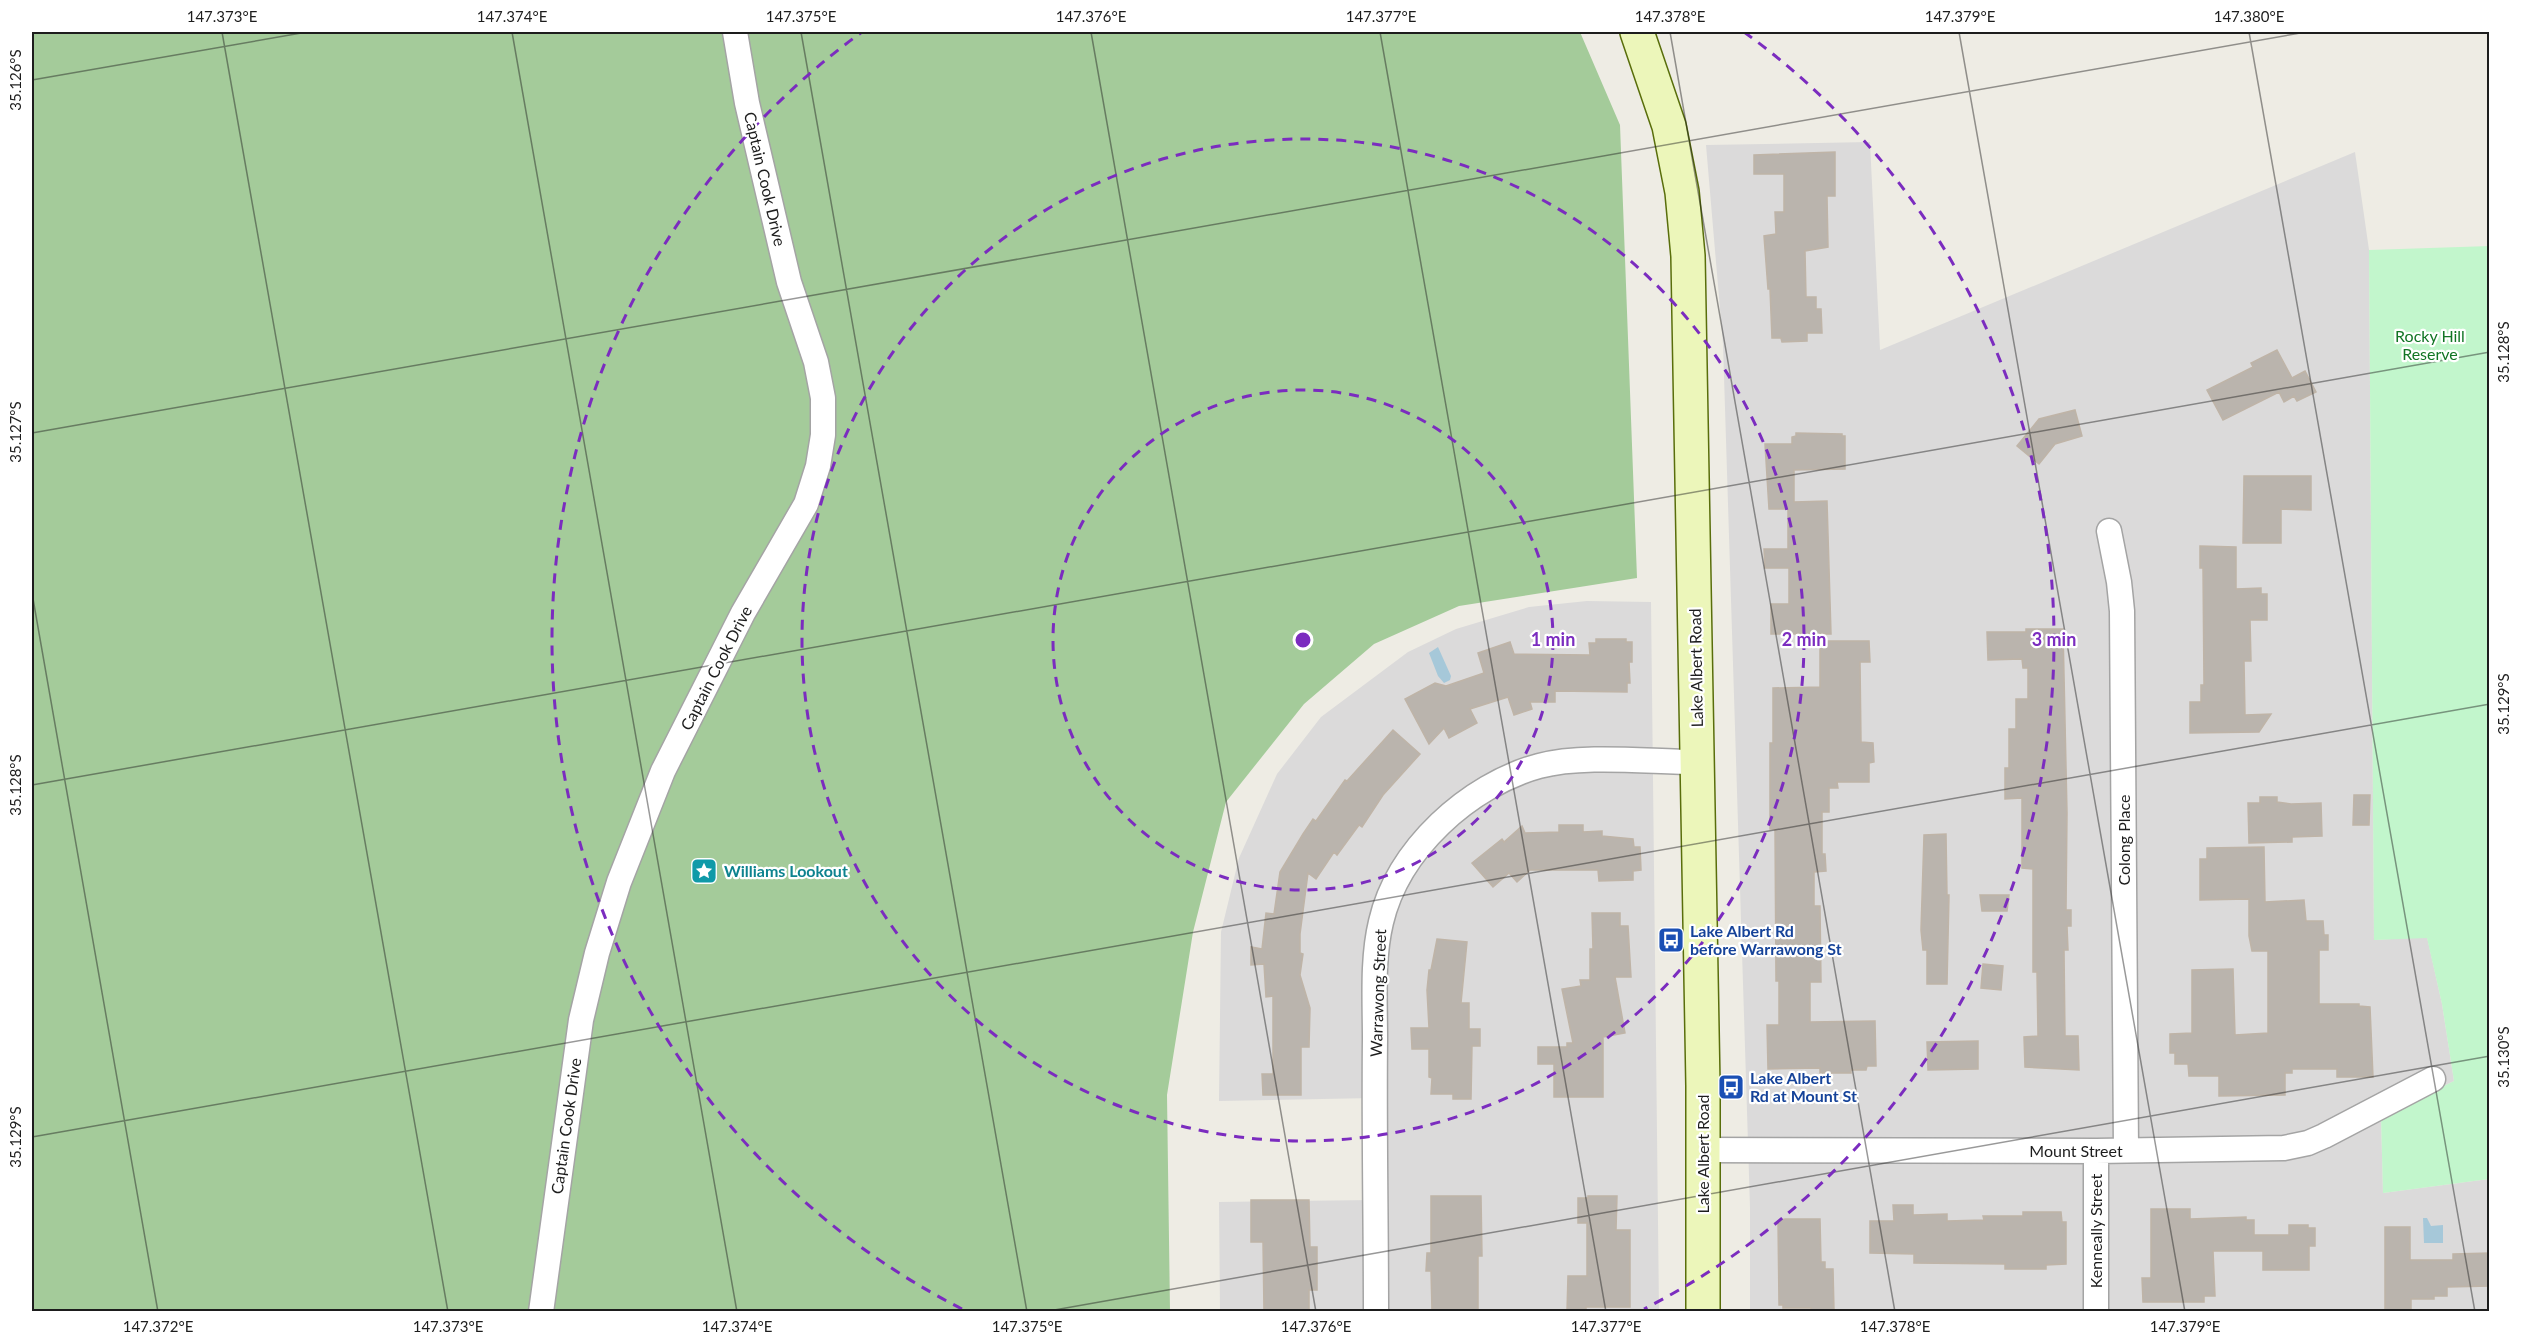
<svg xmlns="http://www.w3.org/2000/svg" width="2521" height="1343" font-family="Lato,sans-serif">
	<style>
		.residential { fill: #dbdada }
		.forest { fill: #a4cb9a }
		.park { fill: #c2f6cc }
		.water { fill: #a6c8d9 }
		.building { fill: #bab4ad; stroke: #bfb4a7; stroke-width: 1.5 }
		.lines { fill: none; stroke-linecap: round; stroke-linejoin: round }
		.minor-casing { stroke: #a4a4a4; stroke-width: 27 }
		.secondary-casing { stroke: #596e0b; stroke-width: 36 }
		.minor { stroke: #fff; stroke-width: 24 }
		.secondary { stroke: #ecf6ba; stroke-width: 33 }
		.ticks { fill: none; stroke: #1d1d1d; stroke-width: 1.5; stroke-opacity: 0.45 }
		.ring { fill: none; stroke: #7b2cbf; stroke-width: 3; stroke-dasharray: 10 8 }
		.labels { text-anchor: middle; stroke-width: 4.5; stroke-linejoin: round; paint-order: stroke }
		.street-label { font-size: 16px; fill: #1d1d1d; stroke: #fff }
		.park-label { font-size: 16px; fill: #117524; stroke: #fff }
		.culture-label { font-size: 16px; font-weight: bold; fill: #0d838f; stroke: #fff; text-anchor: start }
		.transit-label { font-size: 16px; font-weight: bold; fill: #164399; stroke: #fff; text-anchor: start }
		.centre { fill: #7b2cbf; stroke: #fff; stroke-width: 3 }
		.ring-label { font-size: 18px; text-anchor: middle; font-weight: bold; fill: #7b2cbf; stroke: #fff; stroke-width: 4.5; stroke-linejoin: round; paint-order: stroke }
		.neatline { fill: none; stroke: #1d1d1d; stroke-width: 2 }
		.ticks-label { font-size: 15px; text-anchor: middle; fill: #1d1d1d }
	</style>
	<rect width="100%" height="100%" fill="#eeece4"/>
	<path class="residential" d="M1870,142L1880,350L2355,152L2369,250L2374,940L2427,937L2442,1004L2454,1081L2381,1117L2383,1193L2489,1179V1311H1750V1207L1723,344L1706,145Z
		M1587,601L1651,602L1659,1311H1220L1219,1202L1375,1200L1374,1098L1219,1101L1221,932L1239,858L1277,774L1321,717L1408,652L1456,629L1529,607Z"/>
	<path class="forest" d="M34,32H1580L1620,125L1637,578L1459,606L1374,644L1304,704L1226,802L1193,932L1167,1095L1170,1311L32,1312V66Z"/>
	<path class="park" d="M2490,246L2489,1179L2383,1193L2381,1117L2454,1081L2442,1004L2427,938L2374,940L2369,250Z"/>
	<path class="water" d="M1438,647L1451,676L1450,680L1444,683L1438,676L1429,653Z
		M2423,1218H2427L2431,1226L2443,1225V1243H2424Z"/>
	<path class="building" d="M1835,152V196H1827L1828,247L1805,251L1806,297H1816V309H1821L1822,333H1807V341L1782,342L1781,338H1772L1770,289H1768L1764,236L1776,234L1775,212H1784V174H1754V155Z
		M2277,350L2292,378L2305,371L2316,392L2297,401L2294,396L2284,402L2279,392L2223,420L2207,390L2253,367L2251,363Z
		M2075,410L2082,436L2055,444L2039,464L2017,446L2039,419Z
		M1796,433L1842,434V436H1845V469L1794,470V502L1827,501L1831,634H1771V604H1789V568H1765L1764,549H1788V509H1769L1765,444H1792V437L1796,436Z
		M2244,476H2311V510L2281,509V543H2243Z
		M2200,546L2236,547V589L2261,588V594H2267V620H2250L2251,661H2244L2245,715L2271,714L2259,732L2190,733V702H2201V685H2204L2203,568H2200Z
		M2026,629H2063L2067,813L2066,910H2071V926H2067L2068,950H2064L2065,1036H2078L2079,1070L2025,1067L2024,1037L2038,1036L2037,972H2033V869L2022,868V798L2005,799V768H2009V729H2016V699H2028V668H2023L2022,659L1988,660L1987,632H2026Z
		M1596,639H1626V642H1632V662H1629L1630,683H1627V692L1555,691V702H1530L1532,709L1514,715L1508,697L1470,709L1477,723L1449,738L1444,728L1429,744L1405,699L1435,683L1446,686L1484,673L1478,653L1510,642L1514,654L1590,655L1589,643H1596Z
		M1820,641H1869L1870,662H1860L1861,742L1873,743L1874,762L1869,763V782H1837L1838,788H1829V812H1822V854H1825L1826,871L1814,872V906H1820L1821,982H1810V1022L1875,1021L1876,1066H1867L1866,1070H1851V1073H1820V1068L1768,1069L1767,1025H1779V981H1776L1775,829H1770V743H1773V688L1820,687Z
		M1393,730L1420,754L1383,795L1362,827L1359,825L1337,855L1334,852L1316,879L1308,873L1300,934V953L1303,954L1300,975L1310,1008L1309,1047H1301V1095H1263L1262,1074H1273V996L1266,997L1264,964L1251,965V947L1262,949L1266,913L1274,914L1280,872L1303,834L1313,819L1316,821L1345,780L1347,781Z
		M2354,795H2370L2369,825H2353Z
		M2260,797H2277V802L2291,804L2321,803L2322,836L2292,837V842L2249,843L2248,803H2260Z
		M1559,825H1583V832L1602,831V836L1633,839L1634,847H1640L1641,870L1633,871V880L1599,881L1598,870H1530L1517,882L1509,873L1493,887L1472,863L1502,839L1504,842L1522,826L1525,833L1559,832Z
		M1946,834L1947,895H1949L1947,984H1927V950H1923L1921,930L1924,835Z
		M2264,847L2265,902L2304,900L2306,921H2323L2324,935H2328V950H2319V1004H2359V1006L2370,1007L2373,1077H2337V1069H2292V1073H2285V1095L2219,1096V1076H2189L2188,1064H2175V1053H2170V1034L2192,1033V970L2233,969L2235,1035L2268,1033V951H2252L2249,936V899L2200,900V859H2207V848Z
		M1980,895H2009L2007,911H1982Z
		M1592,913H1620V926H1628L1631,977H1615L1625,1033L1603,1037V1097H1554V1064H1538V1047H1567V1043H1573L1562,989L1581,986L1580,980H1590V949H1593Z
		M1437,939L1467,942L1461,1003H1469V1029H1480V1046H1472L1471,1099H1453V1094H1431L1432,1078L1429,1077V1049H1412L1411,1028H1429L1427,990L1429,970H1431Z
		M1983,964L2003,966L2001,990L1981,988Z
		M1978,1041V1069L1928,1070L1927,1042Z
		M1431,1196H1481L1482,1256H1478V1311H1432L1431,1271H1426L1427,1253H1431Z
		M1588,1196H1617L1616,1230H1630V1307H1586V1311H1567L1568,1276H1587V1223H1578V1198H1588Z
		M1251,1200H1309L1310,1247H1317V1290H1309V1311H1264L1263,1242H1251Z
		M1893,1205H1913V1215L1947,1214V1221L1984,1220L1983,1216H2023V1212H2061L2062,1222H2066V1264L2046,1265V1269H2005V1264L1914,1263V1254L1870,1253V1221H1894Z
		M2151,1209H2190V1219L2246,1217V1220H2254V1235H2289V1225H2308V1228H2315V1246H2309V1270H2263V1251H2213L2215,1296H2204V1302H2143L2142,1278H2151Z
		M1785,1219H1820L1821,1262H1825V1269H1833L1834,1311H1811V1308H1783V1305H1779L1778,1221Z
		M2385,1227H2410V1260H2453V1254L2490,1253V1286L2447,1287V1296H2434V1299H2411V1311H2385Z"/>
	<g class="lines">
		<defs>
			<path id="minor" d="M2109,531L2119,582L2122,611L2126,1150
				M1702,1150L2096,1151L2284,1148L2308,1143L2324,1136L2433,1079
				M541,1312L581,1020L597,953L619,882L663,771L743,613L806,504L818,466L823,435V398L816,362L789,282L747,103L735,32
				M1376,1312C1376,1221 1374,1130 1375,1039C1375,1001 1372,959 1381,922C1398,849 1469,785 1539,766C1584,754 1649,762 1697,762
				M2096,1312V1151"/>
			<path id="secondary" d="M1637,32L1669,126L1682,192L1688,256L1703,1086V1312"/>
		</defs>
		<use href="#minor" class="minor-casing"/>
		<use href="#secondary" class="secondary-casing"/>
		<use href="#minor" class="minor"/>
		<use href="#secondary" class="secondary"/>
	</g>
	<path class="ticks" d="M222,32L448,1312M512,32L737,1312M801,32L1027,1312M1091,32L1316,1312M1380,32L1606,1312M1670,32L1895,1312M1959,32L2185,1312M2249,32L2475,1312M32,80L307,32M32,433L2306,32M32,593L158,1312M32,785L2490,352M32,1137L2490,704M1043,1312L2490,1056"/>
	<g class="ring">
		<circle cx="1303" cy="640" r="250"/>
		<circle cx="1303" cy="640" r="501"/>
		<path d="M962 1309A751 751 0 0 1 862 32M1744 32A751 751 0 0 1 1644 1309"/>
	</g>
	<defs>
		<symbol id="sight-square" viewBox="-11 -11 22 22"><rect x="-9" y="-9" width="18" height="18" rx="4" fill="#0f9aa8" stroke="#fff"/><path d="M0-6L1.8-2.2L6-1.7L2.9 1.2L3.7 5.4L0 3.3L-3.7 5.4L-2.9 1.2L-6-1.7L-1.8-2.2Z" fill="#fff"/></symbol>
		<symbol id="bus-square" viewBox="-11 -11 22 22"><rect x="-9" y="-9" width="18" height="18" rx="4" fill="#1a4fb4" stroke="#fff"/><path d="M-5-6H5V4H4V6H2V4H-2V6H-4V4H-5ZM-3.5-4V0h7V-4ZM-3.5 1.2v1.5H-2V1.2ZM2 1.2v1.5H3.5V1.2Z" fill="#fff"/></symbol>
	</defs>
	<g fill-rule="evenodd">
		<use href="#sight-square" x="689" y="856" width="30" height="30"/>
		<use href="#bus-square" x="1656" y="925" width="30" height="30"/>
		<use href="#bus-square" x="1716" y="1072" width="30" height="30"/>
	</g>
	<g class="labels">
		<g class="street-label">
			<text transform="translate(765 179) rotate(77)" y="6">Captain Cook Drive</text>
			<text transform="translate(716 668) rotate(-63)" y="6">Captain Cook Drive</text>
			<text transform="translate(1696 668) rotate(-91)" y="6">Lake Albert Road</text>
			<text transform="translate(2124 840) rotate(-90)" y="6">Colong Place</text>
			<text transform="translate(1378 993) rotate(-88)" y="6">Warrawong Street</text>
			<text transform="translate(566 1126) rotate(-82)" y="6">Captain Cook Drive</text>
			<text x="2076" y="1157">Mount Street</text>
			<text transform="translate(1703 1154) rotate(-90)" y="6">Lake Albert Road</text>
			<text transform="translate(2096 1231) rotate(-90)" y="6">Kenneally Street</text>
		</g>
		<g class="park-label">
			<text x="2430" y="342">Rocky Hill<tspan x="2430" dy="18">Reserve</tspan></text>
		</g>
		<g class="culture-label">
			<text x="724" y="877">Williams Lookout</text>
		</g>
		<g class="transit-label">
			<text x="1690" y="937">Lake Albert Rd<tspan x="1690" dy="18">before Warrawong St</tspan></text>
			<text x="1750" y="1084">Lake Albert<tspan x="1750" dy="18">Rd at Mount St</tspan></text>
		</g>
	</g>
	<circle cx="1303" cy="640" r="9" class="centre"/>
	<g class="ring-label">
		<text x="1553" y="646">1 min</text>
		<text x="1804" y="646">2 min</text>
		<text x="2054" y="646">3 min</text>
	</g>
	<rect width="2521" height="1343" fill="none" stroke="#ffffff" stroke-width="66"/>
	<rect x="33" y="33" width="2455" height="1277" class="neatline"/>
	<g class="ticks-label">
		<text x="222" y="22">147.373°E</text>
		<text x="512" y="22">147.374°E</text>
		<text x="801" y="22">147.375°E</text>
		<text x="1091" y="22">147.376°E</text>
		<text x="1381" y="22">147.377°E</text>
		<text x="1670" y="22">147.378°E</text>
		<text x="1960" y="22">147.379°E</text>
		<text x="2249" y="22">147.380°E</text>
		<text transform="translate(16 80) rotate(-90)" y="5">35.126°S</text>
		<text transform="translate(2504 352) rotate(-90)" y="5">35.128°S</text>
		<text transform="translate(16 432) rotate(-90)" y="5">35.127°S</text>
		<text transform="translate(2504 704) rotate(-90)" y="5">35.129°S</text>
		<text transform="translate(16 785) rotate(-90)" y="5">35.128°S</text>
		<text transform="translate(2504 1057) rotate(-90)" y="5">35.130°S</text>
		<text transform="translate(16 1137) rotate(-90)" y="5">35.129°S</text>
		<text x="158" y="1332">147.372°E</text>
		<text x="448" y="1332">147.373°E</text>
		<text x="737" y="1332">147.374°E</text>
		<text x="1027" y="1332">147.375°E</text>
		<text x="1316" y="1332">147.376°E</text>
		<text x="1606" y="1332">147.377°E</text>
		<text x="1895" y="1332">147.378°E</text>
		<text x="2185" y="1332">147.379°E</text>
	</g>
</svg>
